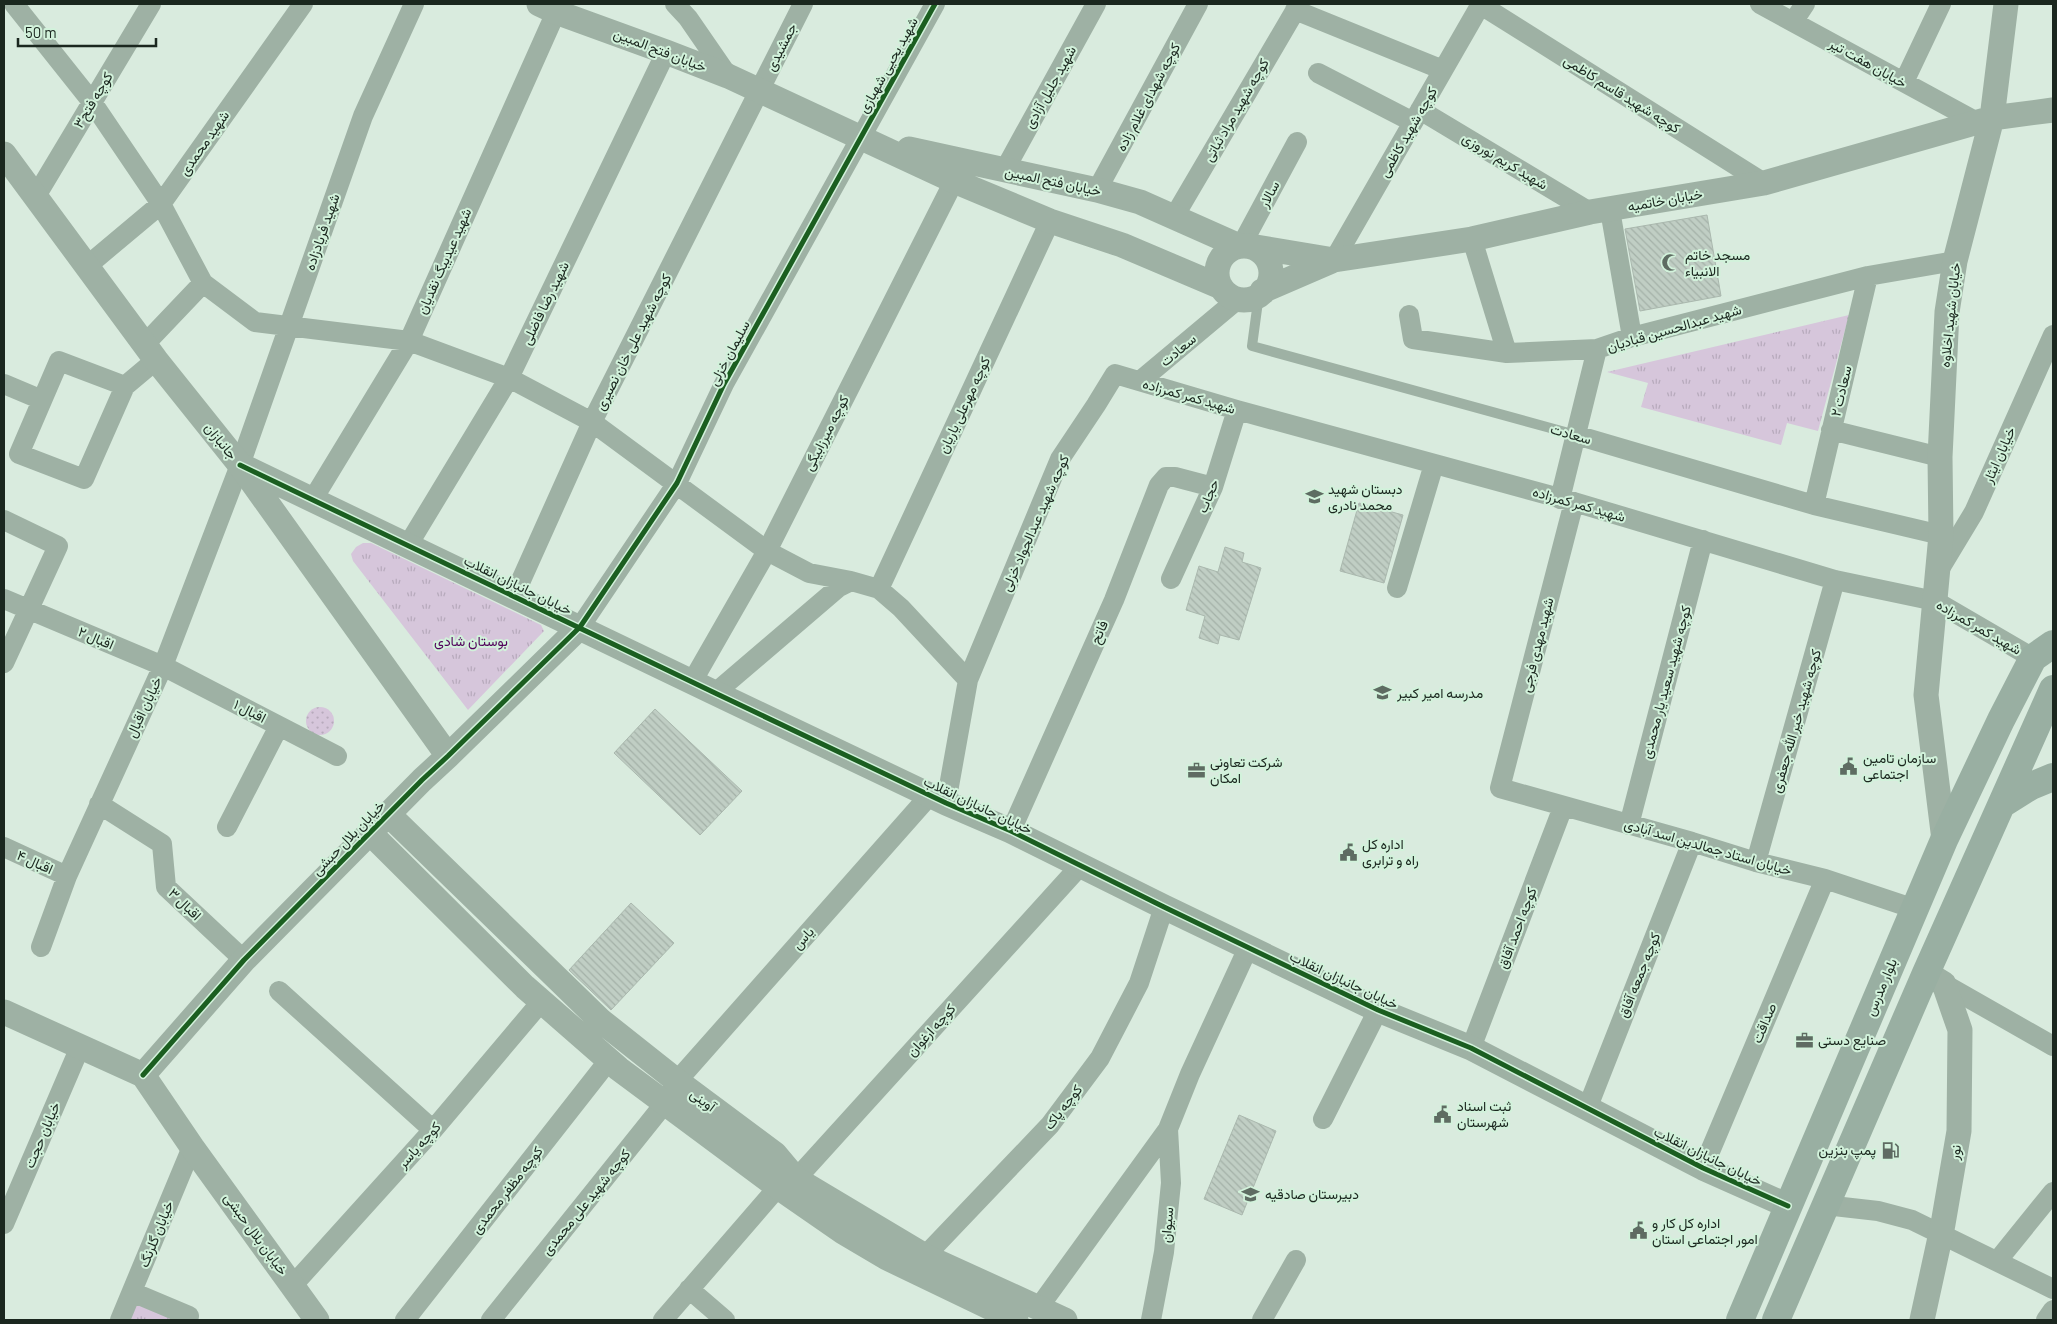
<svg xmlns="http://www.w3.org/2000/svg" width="2057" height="1324" font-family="Barlow,Vazirmatn,sans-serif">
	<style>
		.grass { fill: url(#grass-dots) }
		.park { fill: url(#park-tufts) }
		.building { fill: url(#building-back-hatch); stroke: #aab8ae }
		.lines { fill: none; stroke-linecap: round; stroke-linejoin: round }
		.service { stroke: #9eb1a4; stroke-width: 10 }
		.minor { stroke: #9eb1a4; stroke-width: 20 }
		.tertiary { stroke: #9eb1a4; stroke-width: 25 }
		.secondary { stroke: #99afa2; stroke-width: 28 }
		.cycleway-casing { stroke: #d2f2db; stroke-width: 8 }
		.cycleway { stroke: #1b5e20; stroke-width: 5 }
		.labels { text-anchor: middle; stroke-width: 4; stroke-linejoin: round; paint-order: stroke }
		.street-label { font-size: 14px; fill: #1b271f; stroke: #d2f2db }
		.poi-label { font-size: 14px; fill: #1b271f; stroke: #d2f2db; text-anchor: start }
		.park-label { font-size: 14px; fill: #52035c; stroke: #d2f2db }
	</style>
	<defs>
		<pattern id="grass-dots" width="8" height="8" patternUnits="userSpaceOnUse" patternTransform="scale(1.25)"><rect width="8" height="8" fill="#d6c6db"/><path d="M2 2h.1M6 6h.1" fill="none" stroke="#b7aabc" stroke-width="1.8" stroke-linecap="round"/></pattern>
		<pattern id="park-tufts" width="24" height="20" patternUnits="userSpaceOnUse" patternTransform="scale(1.25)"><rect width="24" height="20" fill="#d6c6db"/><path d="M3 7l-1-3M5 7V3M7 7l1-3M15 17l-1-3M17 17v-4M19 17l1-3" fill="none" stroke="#b7aabc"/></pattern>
		<pattern id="building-back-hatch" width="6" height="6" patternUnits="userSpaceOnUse" patternTransform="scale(1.25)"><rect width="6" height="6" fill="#c0cec4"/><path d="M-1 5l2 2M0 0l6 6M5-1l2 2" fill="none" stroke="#a4b1a8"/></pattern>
	</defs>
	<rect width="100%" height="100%" fill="#d9ebde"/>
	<path class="grass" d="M306 721a14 14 0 1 1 28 0a14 14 0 1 1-28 0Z"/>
	<path class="park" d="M1849,315L1818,431L1787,423L1781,445L1641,407L1648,383L1607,372Z
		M363,543H371L541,625L544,631L468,710L353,561L351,554L356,547Z
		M136,1304L175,1320H129Z"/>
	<path class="building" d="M1707,215L1721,296L1640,311L1625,229Z
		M1359,503L1403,515L1384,583L1340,571Z
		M1225,547L1244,553L1242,562L1261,568L1239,640L1220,635L1218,644L1199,638L1205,616L1186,610L1199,566L1218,572Z
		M655,709L742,791L700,835L614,753Z
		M631,903L674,943L611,1010L569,970Z
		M1239,1115L1276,1131L1242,1215L1204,1199Z"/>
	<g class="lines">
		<path class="service" d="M1259,294L1252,346L1576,435"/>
		<path class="minor" d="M14,4L92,102L161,204L203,283L144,345
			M675,4L688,18L728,76
			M1760,4L1977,122
			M1481,5L1764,183
			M1295,10L1443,70
			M1793,22L1805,4
			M1318,73L1413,122
			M1904,82L1941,4
			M1420,110L1590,212
			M1004,171L1096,4
			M1097,190L1198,4
			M36,196L151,4
			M1610,210L1632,337
			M1174,217L1299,4
			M1472,239L1507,353
			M1241,246L1297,142
			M1334,260L1481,4
			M87,266L161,204L303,4
			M203,283L255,322L409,341L509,378L592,422L767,551L809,573L851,581
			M1409,315L1413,339L1507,353L1597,349L1632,337L1868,276L1955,261
			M1140,381L1238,299
			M4,384L42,400
			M125,386L59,361L19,454L84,479L125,386L156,360
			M1831,430L1940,457
			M1576,435L1814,505L1941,535
			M313,499L409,341L556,12
			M1560,499L1597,349
			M1574,502L1500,788L1692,842L1756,862L1825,879L1915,909
			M1814,505L1868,276
			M4,520L58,546L4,663
			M408,545L509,378L666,52
			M1939,570L1974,512L2053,335
			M1171,579L1213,487L1237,410
			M1397,588L1434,464
			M879,589L1050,221
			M514,596L592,422L803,4
			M4,599L163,666L337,756
			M580,627L677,483L724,384L935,4
			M968,680L1060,459L1096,405L1115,374L1237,410L1574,502L1835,580L1935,601L2033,658
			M692,682L767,551L954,181
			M715,693L839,587L851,581L879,589L901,608L968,680L946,803
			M99,804L162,844L166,887L244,960
			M1629,825L1703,540
			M227,827L279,726
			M1011,831L1114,600L1159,485L1166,477H1175L1213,487
			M4,847L67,876
			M1756,862L1835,580
			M41,947L67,876L163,666L240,465L363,116L414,4
			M1944,984L2053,1046
			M279,991L433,1130
			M1471,1048L1563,807
			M1587,1109L1692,842
			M1323,1119L1378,1010
			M1703,1168L1825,879
			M1825,1205L1878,1211L1912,1220L2053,1289
			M4,1224L80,1047
			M1998,1260L2053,1192
			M913,1263L925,1256L1050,1125L1100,1058L1139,983L1164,907
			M293,1285L433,1130L541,1002
			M689,1289L725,1320
			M132,1292L189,1316L187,1320
			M1048,1318L1039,1307L1168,1129L1190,1074L1248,948
			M120,1320L192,1147
			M405,1320L609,1060
			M491,1320L665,1103L677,1081L930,795
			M663,1320L778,1187L796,1179L1080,866
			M1151,1320L1164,1252L1171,1183L1168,1129
			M1262,1320L1296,1260
			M2046,1320L2053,1310"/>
		<path class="tertiary" d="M539,4L556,12L666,52L728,76L954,181L1050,221L1122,245L1221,287
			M909,149L1097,190L1140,202L1239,246
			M4,154L156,360L240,465L448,756
			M1250,246L1334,260
			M1217 273a27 27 0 1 1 54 0a27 27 0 1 1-54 0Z
			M1262,291L1334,260L1472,239L1590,212L1764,183L1992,118L2053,110
			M240,465L715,693L946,803L1011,831L1164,907L1378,1010L1471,1048L1703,1168L1788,1206
			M388,814L600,1020L677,1081L775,1154L796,1179L925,1256L1065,1320
			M370,833L525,987L619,1069L778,1187L843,1232L887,1258L1016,1320
			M1944,840L1926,695L1941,535L1940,457L1947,312L1955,261L1992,118L2006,4
			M4,1012L143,1075L192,1147L317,1320
			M143,1075L244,960L422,780L448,756L580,627
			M1922,1320L1943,1224L1959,1131L1960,1030L1944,984L1926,973"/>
		<path class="secondary" d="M2002,804L2031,786L2053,777
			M1740,1320L1944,840L2001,720L2033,658L2053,644
			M1776,1320L1926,973L2053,689"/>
		<defs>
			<path id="cycleway" d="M240,465L715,693L946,803L1011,831L1164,907L1378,1010L1471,1048L1703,1168L1788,1206
				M143,1075L244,960L422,780L448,756L580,627L677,483L724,384L935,4"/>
		</defs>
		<use href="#cycleway" class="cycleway-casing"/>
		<use href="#cycleway" class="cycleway"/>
	</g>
	<defs>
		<symbol id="mosque-bare" viewBox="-9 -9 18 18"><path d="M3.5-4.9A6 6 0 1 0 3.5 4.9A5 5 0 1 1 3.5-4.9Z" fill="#5e6c62" stroke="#d2f2db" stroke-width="2.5" paint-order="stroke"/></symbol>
		<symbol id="school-bare" viewBox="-9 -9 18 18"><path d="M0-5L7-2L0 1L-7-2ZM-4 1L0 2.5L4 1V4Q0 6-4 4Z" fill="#5e6c62" stroke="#d2f2db" stroke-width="2.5" paint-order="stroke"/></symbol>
		<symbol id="civic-bare" viewBox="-9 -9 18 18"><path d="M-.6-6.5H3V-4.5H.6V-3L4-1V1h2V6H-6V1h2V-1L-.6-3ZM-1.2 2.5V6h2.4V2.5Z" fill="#5e6c62" stroke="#d2f2db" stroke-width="2.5" paint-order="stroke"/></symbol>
		<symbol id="office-bare" viewBox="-9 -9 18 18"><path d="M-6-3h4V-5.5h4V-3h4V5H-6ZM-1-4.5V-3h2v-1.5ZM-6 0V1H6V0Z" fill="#5e6c62" stroke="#d2f2db" stroke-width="2.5" paint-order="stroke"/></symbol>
		<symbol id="fuel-bare" viewBox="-9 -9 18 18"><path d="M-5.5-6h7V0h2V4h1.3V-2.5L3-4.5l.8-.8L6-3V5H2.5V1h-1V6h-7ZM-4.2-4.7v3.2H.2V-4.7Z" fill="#5e6c62" stroke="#d2f2db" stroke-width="2.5" paint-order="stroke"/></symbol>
	</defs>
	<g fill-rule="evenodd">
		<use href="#mosque-bare" x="1658" y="250" width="25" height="25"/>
		<use href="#school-bare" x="1302" y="484" width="25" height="25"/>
		<use href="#school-bare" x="1370" y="680" width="25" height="25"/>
		<use href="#civic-bare" x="1836" y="754" width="25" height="25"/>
		<use href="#office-bare" x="1184" y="758" width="25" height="25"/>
		<use href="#civic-bare" x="1336" y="840" width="25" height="25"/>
		<use href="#office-bare" x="1792" y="1028" width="25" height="25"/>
		<use href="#civic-bare" x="1430" y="1102" width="25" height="25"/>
		<use href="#fuel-bare" x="1878" y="1138" width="25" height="25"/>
		<use href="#school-bare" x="1238" y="1182" width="25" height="25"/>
		<use href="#civic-bare" x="1626" y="1218" width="25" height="25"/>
	</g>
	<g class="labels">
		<g class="street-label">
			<text transform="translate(781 47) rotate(-63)" y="5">جمشیدی</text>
			<text transform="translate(660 50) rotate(21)" y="5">خیابان فتح المبین</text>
			<text transform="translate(1868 63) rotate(29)" y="5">خیابان هفت تیر</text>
			<text transform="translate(888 65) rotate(-61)" y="5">شهید یحیی شهبازی</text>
			<text transform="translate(1050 87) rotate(-61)" y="5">شهید جلیل آزادی</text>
			<text transform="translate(1622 94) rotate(32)" y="5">کوچه شهید قاسم کاظمی</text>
			<text transform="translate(1148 97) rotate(-62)" y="5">کوچه شهدای غلام زاده</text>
			<text transform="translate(93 100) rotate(-59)" y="5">کوچه فتح۳</text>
			<text transform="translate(1236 110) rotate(-60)" y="5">کوچه شهید مراد ثباتی</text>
			<text transform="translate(1408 132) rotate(-60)" y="5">کوچه شهید کاظمی</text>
			<text transform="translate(204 143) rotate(-55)" y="5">شهید محمدی</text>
			<text transform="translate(1505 161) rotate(31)" y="5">شهید کریم نوروزی</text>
			<text transform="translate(1053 181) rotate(12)" y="5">خیابان فتح المبین</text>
			<text transform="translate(1269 194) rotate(-62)" y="5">سالار</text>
			<text transform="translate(1665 200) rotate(-10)" y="5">خیابان خاتمیه</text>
			<text transform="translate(322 232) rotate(-71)" y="5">شهید فریادزاده</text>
			<text transform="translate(444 261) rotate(-66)" y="5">شهید عیدیبگ نقدیان</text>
			<text transform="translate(545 303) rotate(-64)" y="5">شهید رضا فاضلی</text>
			<text transform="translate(1950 315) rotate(-84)" y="5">خیابان شهید اخلاوه</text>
			<text transform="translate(1674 328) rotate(-16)" y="5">شهید عبدالحسین قبادیان</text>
			<text transform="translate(633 342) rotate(-63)" y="5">کوچه شهید علی خان نصیری</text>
			<text transform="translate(1178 350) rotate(-40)" y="5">سعادت</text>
			<text transform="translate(729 353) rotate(-62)" y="5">سلیمان خزلی</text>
			<text transform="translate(1841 391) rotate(-77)" y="5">سعادت ۲</text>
			<text transform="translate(1189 396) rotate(16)" y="5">شهید کمر کمرزاده</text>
			<text transform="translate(964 405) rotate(-65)" y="5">کوچه مهرعلی یاریان</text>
			<text transform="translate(826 433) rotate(-63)" y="5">کوچه میرزابیگی</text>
			<text transform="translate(1571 434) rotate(16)" y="5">سعادت</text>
			<text transform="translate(221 441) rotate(51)" y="5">جانبازان</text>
			<text transform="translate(1999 455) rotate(-66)" y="5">خیابان ایثار</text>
			<text transform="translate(1208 496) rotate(-68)" y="5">حجاب</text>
			<text transform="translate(1579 504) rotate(16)" y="5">شهید کمر کمرزاده</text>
			<text transform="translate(1035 523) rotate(-66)" y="5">کوچه شهید عبدالجواد خزلی</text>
			<text transform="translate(518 585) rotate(26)" y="5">خیابان جانبازان انقلاب</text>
			<text transform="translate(1979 627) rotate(30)" y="5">شهید کمر کمرزاده</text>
			<text transform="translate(1099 632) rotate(-66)" y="5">فاتح</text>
			<text transform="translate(96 638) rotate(23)" y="5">اقبال ۲</text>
			<text transform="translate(1537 645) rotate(-76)" y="5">شهید مهدی فرجی</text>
			<text transform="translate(1666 682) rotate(-75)" y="5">کوچه شهید سعید یار محمدی</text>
			<text transform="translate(144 707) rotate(-65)" y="5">خیابان اقبال</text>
			<text transform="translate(250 711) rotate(27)" y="5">اقبال ۱</text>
			<text transform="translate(1796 721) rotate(-74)" y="5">کوچه شهید خیر الله جعفری</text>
			<text transform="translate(978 805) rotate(25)" y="5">خیابان جانبازان انقلاب</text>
			<text transform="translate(348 838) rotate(-46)" y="5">خیابان بلال حبشی</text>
			<text transform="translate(1708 847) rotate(16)" y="5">خیابان استاد جمالدین اسد آبادی</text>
			<text transform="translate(35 862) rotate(24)" y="5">اقبال ۴</text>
			<text transform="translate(185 904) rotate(44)" y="5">اقبال ۳</text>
			<text transform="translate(1517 928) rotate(-69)" y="5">کوچه احمد آفاق</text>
			<text transform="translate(803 938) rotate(-48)" y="5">یاس</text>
			<text transform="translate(1639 975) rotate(-68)" y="5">کوچه جمعه آفاق</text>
			<text transform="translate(1344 980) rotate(25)" y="5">خیابان جانبازان انقلاب</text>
			<text transform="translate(1881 987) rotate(-67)" y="5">بلوار مدرس</text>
			<text transform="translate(1764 1023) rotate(-67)" y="5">صداقت</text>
			<text transform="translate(931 1030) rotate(-48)" y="5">کوچه ارغوان</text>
			<text transform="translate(703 1100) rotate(37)" y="5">آوینی</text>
			<text transform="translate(1063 1107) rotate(-52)" y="5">کوچه پاک</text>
			<text transform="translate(42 1135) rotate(-67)" y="5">خیابان حجت</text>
			<text transform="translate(419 1145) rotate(-48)" y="5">کوچه یاسر</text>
			<text transform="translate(1955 1152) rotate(-80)" y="5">نور</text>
			<text transform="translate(1708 1156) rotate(26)" y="5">خیابان جانبازان انقلاب</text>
			<text transform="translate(507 1190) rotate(-52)" y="5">کوچه مظفر محمدی</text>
			<text transform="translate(586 1202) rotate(-51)" y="5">کوچه شهید علی محمدی</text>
			<text transform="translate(1167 1225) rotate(-85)" y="5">سیوان</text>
			<text transform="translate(156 1234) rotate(-68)" y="5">خیابان گلرنگ</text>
			<text transform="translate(256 1234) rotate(54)" y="5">خیابان بلال حبشی</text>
		</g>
		<g class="poi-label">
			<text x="1685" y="260">مسجد خاتم<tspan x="1685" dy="16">الانبیاء</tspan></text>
			<text x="1328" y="494">دبستان شهید<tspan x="1328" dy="16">محمد نادری</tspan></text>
			<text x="1397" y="698">مدرسه امیر کبیر</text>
			<text x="1863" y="763">سازمان تامین<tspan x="1863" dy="16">اجتماعی</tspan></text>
			<text x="1210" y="767">شرکت تعاونی<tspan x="1210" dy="16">امکان</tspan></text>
			<text x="1362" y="849">اداره کل<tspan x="1362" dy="16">راه و ترابری</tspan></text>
			<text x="1818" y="1045">صنایع دستی</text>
			<text x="1457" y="1111">ثبت اسناد<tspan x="1457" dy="16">شهرستان</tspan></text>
			<text x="1876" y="1155" text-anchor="end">پمپ بنزین</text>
			<text x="1265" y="1199">دبیرستان صادقیه</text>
			<text x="1652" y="1228">اداره کل کار و<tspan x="1652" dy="16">امور اجتماعی استان</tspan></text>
		</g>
		<g class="park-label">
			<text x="471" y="646">بوستان شادی</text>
		</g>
	</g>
	<rect width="2057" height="1324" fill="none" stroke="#1b271f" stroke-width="10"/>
	<path d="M18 38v8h138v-8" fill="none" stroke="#1b271f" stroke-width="2.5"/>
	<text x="25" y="38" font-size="15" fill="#1b271f" stroke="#d2f2db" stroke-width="4" paint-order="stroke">50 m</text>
</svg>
